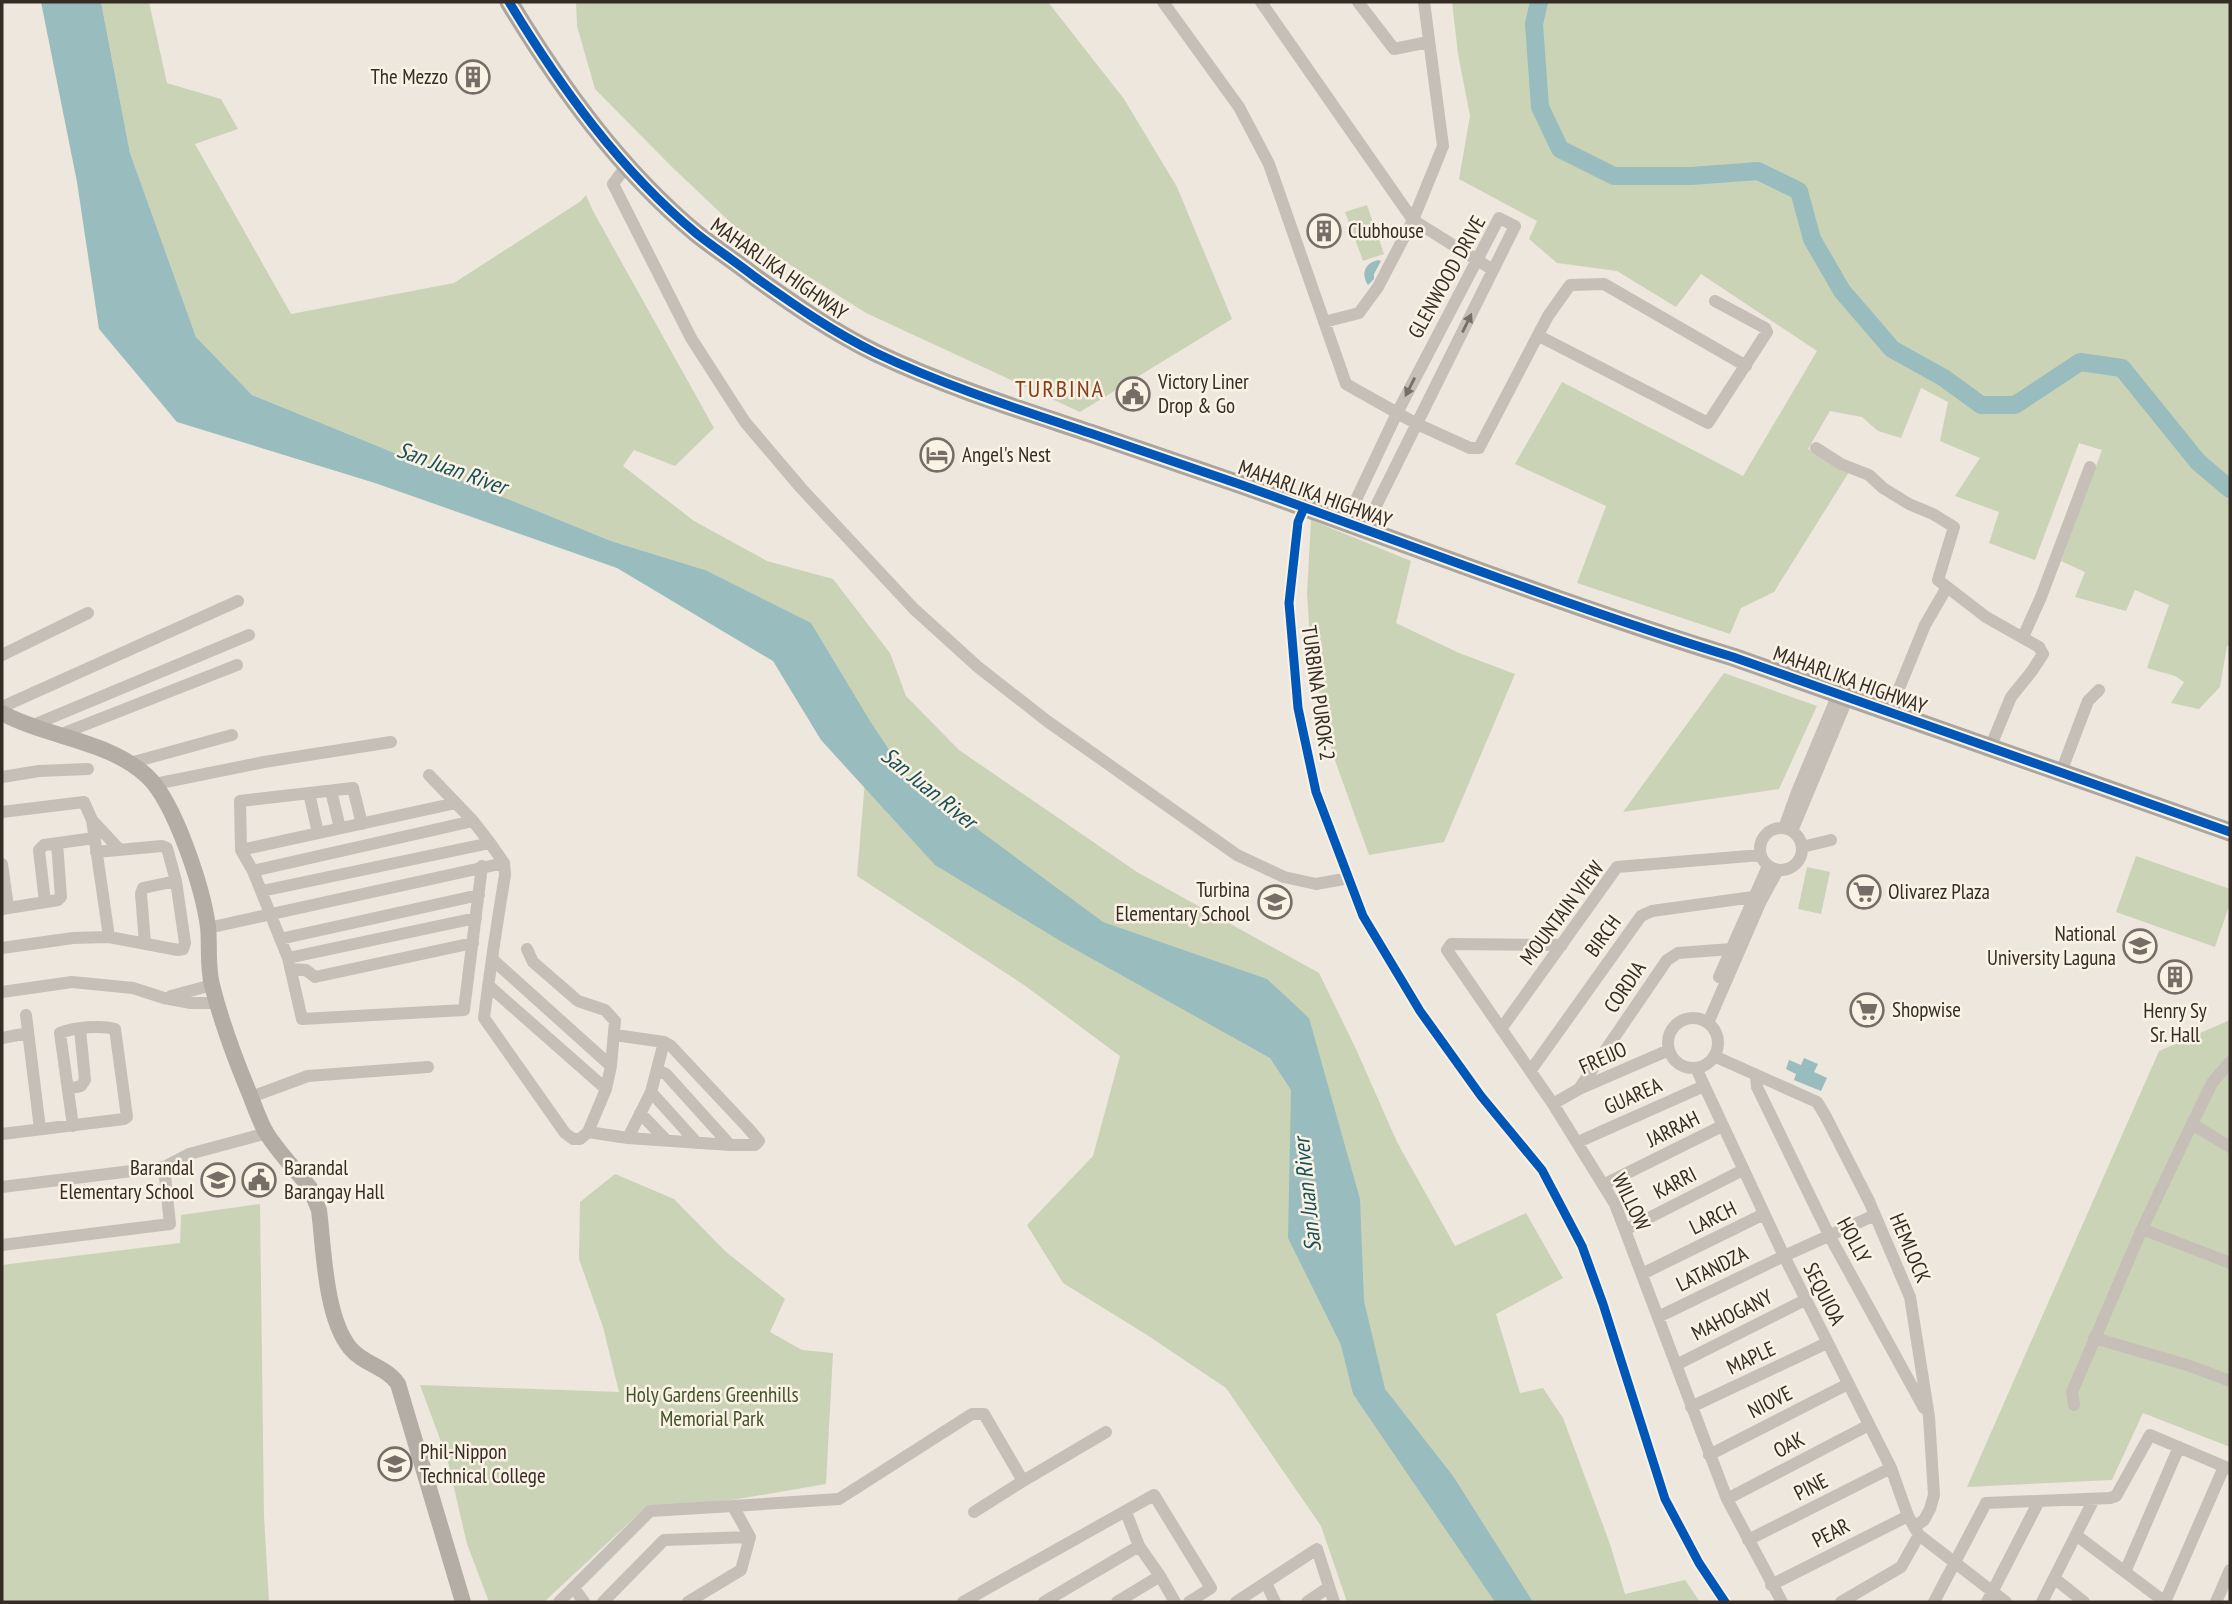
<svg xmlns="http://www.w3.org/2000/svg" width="2232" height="1604" font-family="'PT Sans Narrow',sans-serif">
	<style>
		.green { fill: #cbd3b7 }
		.water { fill: #99bcbe }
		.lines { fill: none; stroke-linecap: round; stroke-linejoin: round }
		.river { stroke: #99bcbe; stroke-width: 18 }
		.minor { stroke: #c5bfb7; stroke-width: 12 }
		.major { stroke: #b4ada6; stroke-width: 16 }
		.highway { stroke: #aca59d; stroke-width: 19 }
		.cycleway-casing { stroke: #faf2e4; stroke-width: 13 }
		.cycleway { stroke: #0057b8; stroke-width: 9 }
		.oneway { fill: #766e67 }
		.labels { text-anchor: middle; stroke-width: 5; stroke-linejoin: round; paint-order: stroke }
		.poi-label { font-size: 21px; fill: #362c26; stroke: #faf2e4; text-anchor: start }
		.street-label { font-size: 21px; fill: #362c26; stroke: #faf2e4 }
		.park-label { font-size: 21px; fill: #415528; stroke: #faf2e4 }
		.water-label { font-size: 23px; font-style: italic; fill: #195059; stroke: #faf2e4 }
		.quarter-label { font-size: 24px; letter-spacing: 2px; fill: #893e1a; stroke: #faf2e4 }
	</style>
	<rect width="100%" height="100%" fill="#ede7de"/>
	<path class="green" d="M101,2H149L167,83L221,99L238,129L195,144L291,314L454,283L581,201L586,195L593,211L714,428L675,466L634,450L623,466L694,521L767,561L833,579L890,653L906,696L959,750L1137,872L1319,973L1356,1049L1397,1142L1455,1246L1526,1213L1563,1278L1496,1314L1520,1393L1543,1388L1563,1418L1610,1544L1625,1594L1685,1580L1700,1602H1347L1321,1526L1226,1388L1147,1335L1063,1283L1027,1225L1093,1156L1120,1056L1024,985L857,876L870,721L705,570L611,541L252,395L196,337L130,153Z
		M576,2H1048L1124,99L1177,187L1232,319L1080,412L866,313L745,236L672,167L595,89L577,26Z
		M1452,2H2230V645L2227,646L2220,687L2199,709L2171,703L2184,682L2175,676L2147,668L2169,605L2135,590L2126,611L2075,597L2085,572L2061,561L2102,450L2079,443L2035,560L1989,543L1999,512L1955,496L1980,458L1940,441L1948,402L1921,388L1901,438L1878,431L1862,417L1830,411L1808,449L1849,472L1774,592L1741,608L1730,634L1577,583L1606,506L1515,464L1562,382L1743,476L1817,351L1701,274L1676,307L1617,271L1557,263L1529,239L1537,221L1459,179L1470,116L1458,54Z
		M1367,205L1384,254L1363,261L1345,212Z
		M1311,520L1411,561L1396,623L1459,653L1515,674L1444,842L1369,855L1332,752L1311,654L1307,594Z
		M1724,673L1817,706L1779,789L1623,812Z
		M2136,856L2230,889V903L2215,947L2116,912Z
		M1807,867L1830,872L1821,914L1798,909Z
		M2230,1020V1447L2143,1413L2112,1480L1967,1487L2159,1051Z
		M615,1174L674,1199L725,1251L785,1299L770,1332L802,1350L833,1353L826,1484L732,1500L645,1508L544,1602H489L467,1544L447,1458L420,1385L619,1392L603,1327L579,1259L580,1202Z
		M260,1204L264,1516L269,1602H2V1265L180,1243L181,1215Z"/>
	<path class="water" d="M41,2H101L130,153L196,337L252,395L611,541L705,570L811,623L870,721L907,777L1103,922L1267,979L1309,1018L1360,1199L1364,1301L1385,1389L1453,1476L1533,1602H1495L1353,1394L1341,1345L1288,1238L1291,1090L1270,1058L1062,942L935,865L821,740L773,661L617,568L375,483L177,422L99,329L77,182Z
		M1378,260L1381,261L1374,274V279L1368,285C1361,275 1364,263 1378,260Z
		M1804,1058L1818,1064L1814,1072L1827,1078L1821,1091L1794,1080L1796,1074L1786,1069L1789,1060L1801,1065Z"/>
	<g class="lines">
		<path class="river" d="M1539,2L1534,24L1540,107L1560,149L1614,176H1691L1758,171L1799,191L1812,239L1842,291L1892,349L1944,378L1981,405H2015L2080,362L2122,368L2198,462L2230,489"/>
		<path class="minor" d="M1163,2L1239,107L1269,164L1346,384L1417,424L1470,448H1479L1548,316L1570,285L1604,284L1746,366
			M1261,2L1413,220L1493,270
			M1358,2L1394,49L1428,42
			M627,165L613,184L691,338L745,422L801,488L914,609L978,667L1047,721L1237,855L1284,877L1316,884L1349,878
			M1324,322L1359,313L1378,287L1413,220L1443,146L1424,2
			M1539,336L1708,423L1767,332L1765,328L1715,301
			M1816,448L1841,464L1869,475L1883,488L1909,504L1933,514L1954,527L1938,580L1986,617L2039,647L2043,654L2032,671L2011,697L1990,748
			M1304,508L1298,522L1289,603L1298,708L1316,792L1363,916L1420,1011L1481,1096L1542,1170L1582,1246L1603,1304L1665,1499L1699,1563L1725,1602
			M1345,523L1397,413L1499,218L1515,226L1364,530
			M2023,637L2041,597L2090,467
			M2,655L88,613
			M2,707L238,601
			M1889,713L1925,625L1947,587
			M31,726L249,635
			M59,735L237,665
			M130,763L232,735
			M2061,772L2088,701L2099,690
			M429,775L473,821L490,843L504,863L505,875C497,923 490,970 484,1018L565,1133L573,1139H580L588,1132L606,1089L488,985
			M2,777L39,771L88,769
			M155,784L264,762L391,742
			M331,791L340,828
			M309,793L318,833
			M2,812L84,802L92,820L109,937
			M92,820L119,849
			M362,824L353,788L240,801L241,850L253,871L288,958L302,1019L464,1010L482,866
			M1784,828L1797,792L1838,694
			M1760 849a21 21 0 1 1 42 0a21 21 0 1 1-42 0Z
			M1792,831L1848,697
			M1802,847L1831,840
			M241,850L456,803
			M2,864L8,907
			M253,871L473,821
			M262,891L490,843
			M45,902L39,850L44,845L94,838
			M2,909L58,900L61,897L57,843
			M208,928L504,863
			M280,939L479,895
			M145,943L141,894L143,888L176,881
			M1562,945L1451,944L1447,950L1553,1104L1615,1204L1727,1499L1782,1602
			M2,948L73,938L109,937L178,950L183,949L185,943L176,881L167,848L162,846L96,852
			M527,949L533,962L578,1001L605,1010L615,1021L611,1066L606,1089
			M288,958L476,918
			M492,959L611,1066
			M291,969L306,970L315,977L473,943
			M1719,977L1768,866
			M2,992L72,982L133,988L164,998L191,1003H217
			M171,996L212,985
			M26,1015L40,1129
			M1668 1043a25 25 0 1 1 50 0a25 25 0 1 1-50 0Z
			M1708,1023L1760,903L1778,870
			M1501,1029L1617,867L1761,855
			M615,1035L664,1042L671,1046L748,1128L759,1141L755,1145H730L628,1138L651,1092L664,1042
			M2,1038L28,1033
			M1714,1056L1817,1102L1825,1115L1869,1201L1910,1297L1929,1417L1934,1495L1930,1509L1924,1520L1914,1527
			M1696,1068L1784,1256L1891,1468L1908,1516L1919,1535L2006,1602
			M657,1070L666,1074L730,1145
			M1531,1070L1641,916L1652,911L1753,897
			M1756,1075L1757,1087L1829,1235L1924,1408
			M68,1089L81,1086L85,1080L80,1029
			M1579,1089L1667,960L1678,953L1731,949
			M651,1092L697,1143
			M251,1097L308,1076L428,1067
			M1553,1104L1579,1089L1669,1050
			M640,1113L667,1141
			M2192,1124L2230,1147
			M588,1132L628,1138
			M2,1134L124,1119L127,1117L115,1029C101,1025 74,1027 60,1033L73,1126
			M1578,1142L1704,1086
			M1603,1185L1722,1126
			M2,1187L164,1167L189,1154L267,1133
			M2142,1229L2230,1263
			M1625,1230L1743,1170
			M2,1245L170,1224L164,1167
			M1642,1274L1764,1214
			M1658,1317L1784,1256L1875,1215
			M2094,1338L2187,1365L2230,1381
			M1676,1365L1805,1300
			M2074,1405L2072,1392L2142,1229L2192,1124L2212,1083L2230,1062
			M1691,1407L1827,1343
			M1709,1455L1848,1384
			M1023,1481L1106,1432
			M1727,1499L1869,1425
			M733,1506L839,1499L972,1414H984L1023,1481L974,1512
			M1126,1512L1139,1546L1160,1576L1175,1602
			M2076,1535L2165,1602
			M1748,1540L1891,1468
			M2125,1572L2179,1447
			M2054,1578L2084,1602
			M1266,1583L1275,1602
			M1771,1585L1908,1516
			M574,1588L584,1602
			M559,1602L650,1511L733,1506L750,1537L741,1570L688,1602
			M603,1602L664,1540L750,1537
			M963,1602L1154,1495L1211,1588L1189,1602
			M1044,1602L1139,1546
			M1117,1602L1160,1576
			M1236,1602L1317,1549L1334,1602
			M1307,1602L1329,1587
			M1841,1602L1901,1567L1919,1535
			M1934,1602L1986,1503L2110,1498L2116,1496L2150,1435L2230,1469
			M1987,1602L2039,1501
			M2042,1602L2094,1499
			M2165,1602L2224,1467
			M2216,1602L2230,1570"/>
		<path class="major" d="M2,713C48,738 108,740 147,776C175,802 203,889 208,927C210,946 207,965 212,985C221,1021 234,1056 248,1090C254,1104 259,1121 267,1134C279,1153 296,1170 310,1188L319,1210C324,1250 325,1317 350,1348C363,1364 387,1367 398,1384L463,1602"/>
		<path class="highway" d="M509,2C561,88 620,170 697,234C716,249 736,262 755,277C794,305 833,332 876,353C945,386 1018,409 1090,433C1140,450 1190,467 1239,484C1403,542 1566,606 1733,657L2230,832"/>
		<defs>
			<path id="cycleway" d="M509,2C561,88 620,170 697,234C716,249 736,262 755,277C794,305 833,332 876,353C945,386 1018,409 1090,433C1140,450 1190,467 1239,484C1403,542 1566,606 1733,657L2230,832
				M1304,508L1298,522L1289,603L1298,708L1316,792L1363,916L1420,1011L1481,1096L1542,1170L1582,1246L1603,1304L1665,1499L1699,1563L1725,1602"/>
		</defs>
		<use href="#cycleway" class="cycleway-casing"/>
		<use href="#cycleway" class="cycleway"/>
	</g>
	<defs><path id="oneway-solid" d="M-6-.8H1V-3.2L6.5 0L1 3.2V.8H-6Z" transform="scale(1.75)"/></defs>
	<g class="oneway">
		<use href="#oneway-solid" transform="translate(1467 323) rotate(-64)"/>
		<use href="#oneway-solid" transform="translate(1410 387) rotate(117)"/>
	</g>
	<defs>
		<symbol id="building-ring" viewBox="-11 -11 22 22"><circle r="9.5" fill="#faf2e4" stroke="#766d66" stroke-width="1.5"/><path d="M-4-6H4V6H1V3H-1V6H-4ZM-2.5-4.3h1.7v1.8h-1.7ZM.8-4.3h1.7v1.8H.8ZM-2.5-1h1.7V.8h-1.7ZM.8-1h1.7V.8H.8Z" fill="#766d66"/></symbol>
		<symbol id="civic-ring" viewBox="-11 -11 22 22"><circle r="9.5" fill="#faf2e4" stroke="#766d66" stroke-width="1.5"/><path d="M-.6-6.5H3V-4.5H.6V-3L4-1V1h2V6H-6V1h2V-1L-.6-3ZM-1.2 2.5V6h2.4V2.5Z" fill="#766d66"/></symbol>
		<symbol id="hotel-ring" viewBox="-11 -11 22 22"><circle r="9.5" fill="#faf2e4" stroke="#766d66" stroke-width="1.5"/><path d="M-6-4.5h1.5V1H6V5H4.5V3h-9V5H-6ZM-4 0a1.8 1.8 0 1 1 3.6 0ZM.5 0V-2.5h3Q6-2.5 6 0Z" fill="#766d66"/></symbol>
		<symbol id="supermarket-ring" viewBox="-11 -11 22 22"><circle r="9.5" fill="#faf2e4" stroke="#766d66" stroke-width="1.5"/><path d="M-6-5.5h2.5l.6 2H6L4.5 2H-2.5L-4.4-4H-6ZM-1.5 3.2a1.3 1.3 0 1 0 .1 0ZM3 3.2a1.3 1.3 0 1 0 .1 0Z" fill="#766d66"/></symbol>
		<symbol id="school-ring" viewBox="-11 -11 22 22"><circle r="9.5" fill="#faf2e4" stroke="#766d66" stroke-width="1.5"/><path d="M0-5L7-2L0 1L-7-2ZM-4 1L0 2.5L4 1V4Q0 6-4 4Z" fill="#766d66"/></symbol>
		<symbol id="university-ring" viewBox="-11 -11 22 22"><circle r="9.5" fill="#faf2e4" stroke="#766d66" stroke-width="1.5"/><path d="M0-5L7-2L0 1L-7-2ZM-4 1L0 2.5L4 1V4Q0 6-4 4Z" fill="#766d66"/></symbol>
	</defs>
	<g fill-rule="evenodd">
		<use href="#building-ring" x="454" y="58" width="38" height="38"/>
		<use href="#building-ring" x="1305" y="212" width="38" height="38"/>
		<use href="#civic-ring" x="1114" y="375" width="38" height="38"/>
		<use href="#hotel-ring" x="918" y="436" width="38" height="38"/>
		<use href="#supermarket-ring" x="1845" y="873" width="38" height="38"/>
		<use href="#school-ring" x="1256" y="883" width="38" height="38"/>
		<use href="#university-ring" x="2121" y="927" width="38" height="38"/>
		<use href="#building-ring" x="2156" y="958" width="38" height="38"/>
		<use href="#supermarket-ring" x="1848" y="991" width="38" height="38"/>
		<use href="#school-ring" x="199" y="1161" width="38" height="38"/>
		<use href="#civic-ring" x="240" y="1161" width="38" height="38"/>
		<use href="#university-ring" x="376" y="1445" width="38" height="38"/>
	</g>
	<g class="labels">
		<g class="poi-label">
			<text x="448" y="84" text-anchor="end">The Mezzo</text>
			<text x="1348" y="238">Clubhouse</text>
			<text x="1158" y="389">Victory Liner<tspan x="1158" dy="24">Drop &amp; Go</tspan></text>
			<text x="962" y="462">Angel's Nest</text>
			<text x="1250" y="897" text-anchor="end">Turbina<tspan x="1250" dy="24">Elementary School</tspan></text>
			<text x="1888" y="899">Olivarez Plaza</text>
			<text x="2116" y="941" text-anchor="end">National<tspan x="2116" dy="24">University Laguna</tspan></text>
			<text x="1892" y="1017">Shopwise</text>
			<text x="2175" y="1018" text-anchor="middle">Henry Sy<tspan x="2175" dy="24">Sr. Hall</tspan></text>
			<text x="194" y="1175" text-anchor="end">Barandal<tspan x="194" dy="24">Elementary School</tspan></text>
			<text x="284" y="1175">Barandal<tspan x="284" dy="24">Barangay Hall</tspan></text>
			<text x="420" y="1459">Phil-Nippon<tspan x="420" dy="24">Technical College</tspan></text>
		</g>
		<g class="street-label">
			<text transform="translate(779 269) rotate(35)" y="7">MAHARLIKA HIGHWAY</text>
			<text transform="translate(1447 277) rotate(-61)" y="7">GLENWOOD DRIVE</text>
			<text transform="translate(1315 494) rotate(20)" y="7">MAHARLIKA HIGHWAY</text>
			<text transform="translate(1850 680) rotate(20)" y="7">MAHARLIKA HIGHWAY</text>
			<text transform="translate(1318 693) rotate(82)" y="7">TURBINA PUROK-2</text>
			<text transform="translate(1562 913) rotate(-53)" y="7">MOUNTAIN VIEW</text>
			<text transform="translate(1603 936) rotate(-54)" y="7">BIRCH</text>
			<text transform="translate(1625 987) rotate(-56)" y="7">CORDIA</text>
			<text transform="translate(1603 1058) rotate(-24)" y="7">FREIJO</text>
			<text transform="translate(1633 1096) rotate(-24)" y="7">GUAREA</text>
			<text transform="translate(1673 1129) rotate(-26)" y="7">JARRAH</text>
			<text transform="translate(1675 1183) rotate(-27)" y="7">KARRI</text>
			<text transform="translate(1631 1202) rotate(64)" y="7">WILLOW</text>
			<text transform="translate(1713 1218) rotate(-26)" y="7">LARCH</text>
			<text transform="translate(1854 1240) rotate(62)" y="7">HOLLY</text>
			<text transform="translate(1910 1248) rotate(67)" y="7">HEMLOCK</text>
			<text transform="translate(1712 1269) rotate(-26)" y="7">LATANDZA</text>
			<text transform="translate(1824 1294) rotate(63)" y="7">SEQUIOA</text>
			<text transform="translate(1732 1315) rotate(-27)" y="7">MAHOGANY</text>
			<text transform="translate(1751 1358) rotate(-25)" y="7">MAPLE</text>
			<text transform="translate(1770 1402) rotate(-27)" y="7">NIOVE</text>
			<text transform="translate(1789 1445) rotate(-28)" y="7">OAK</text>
			<text transform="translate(1811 1487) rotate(-27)" y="7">PINE</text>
			<text transform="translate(1831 1533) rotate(-27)" y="7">PEAR</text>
		</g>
		<g class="park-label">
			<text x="712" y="1402">Holy Gardens Greenhills<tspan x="712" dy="24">Memorial Park</tspan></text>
		</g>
		<g class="water-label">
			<text transform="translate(452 468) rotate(20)" y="8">San Juan River</text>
			<text transform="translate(929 788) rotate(39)" y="8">San Juan River</text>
			<text transform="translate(1307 1195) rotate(-96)" y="8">San Juan River</text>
		</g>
		<g class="quarter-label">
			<text x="1060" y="397">TURBINA</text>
		</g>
	</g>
	<rect width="2232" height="1604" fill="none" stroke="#362c26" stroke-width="7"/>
</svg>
